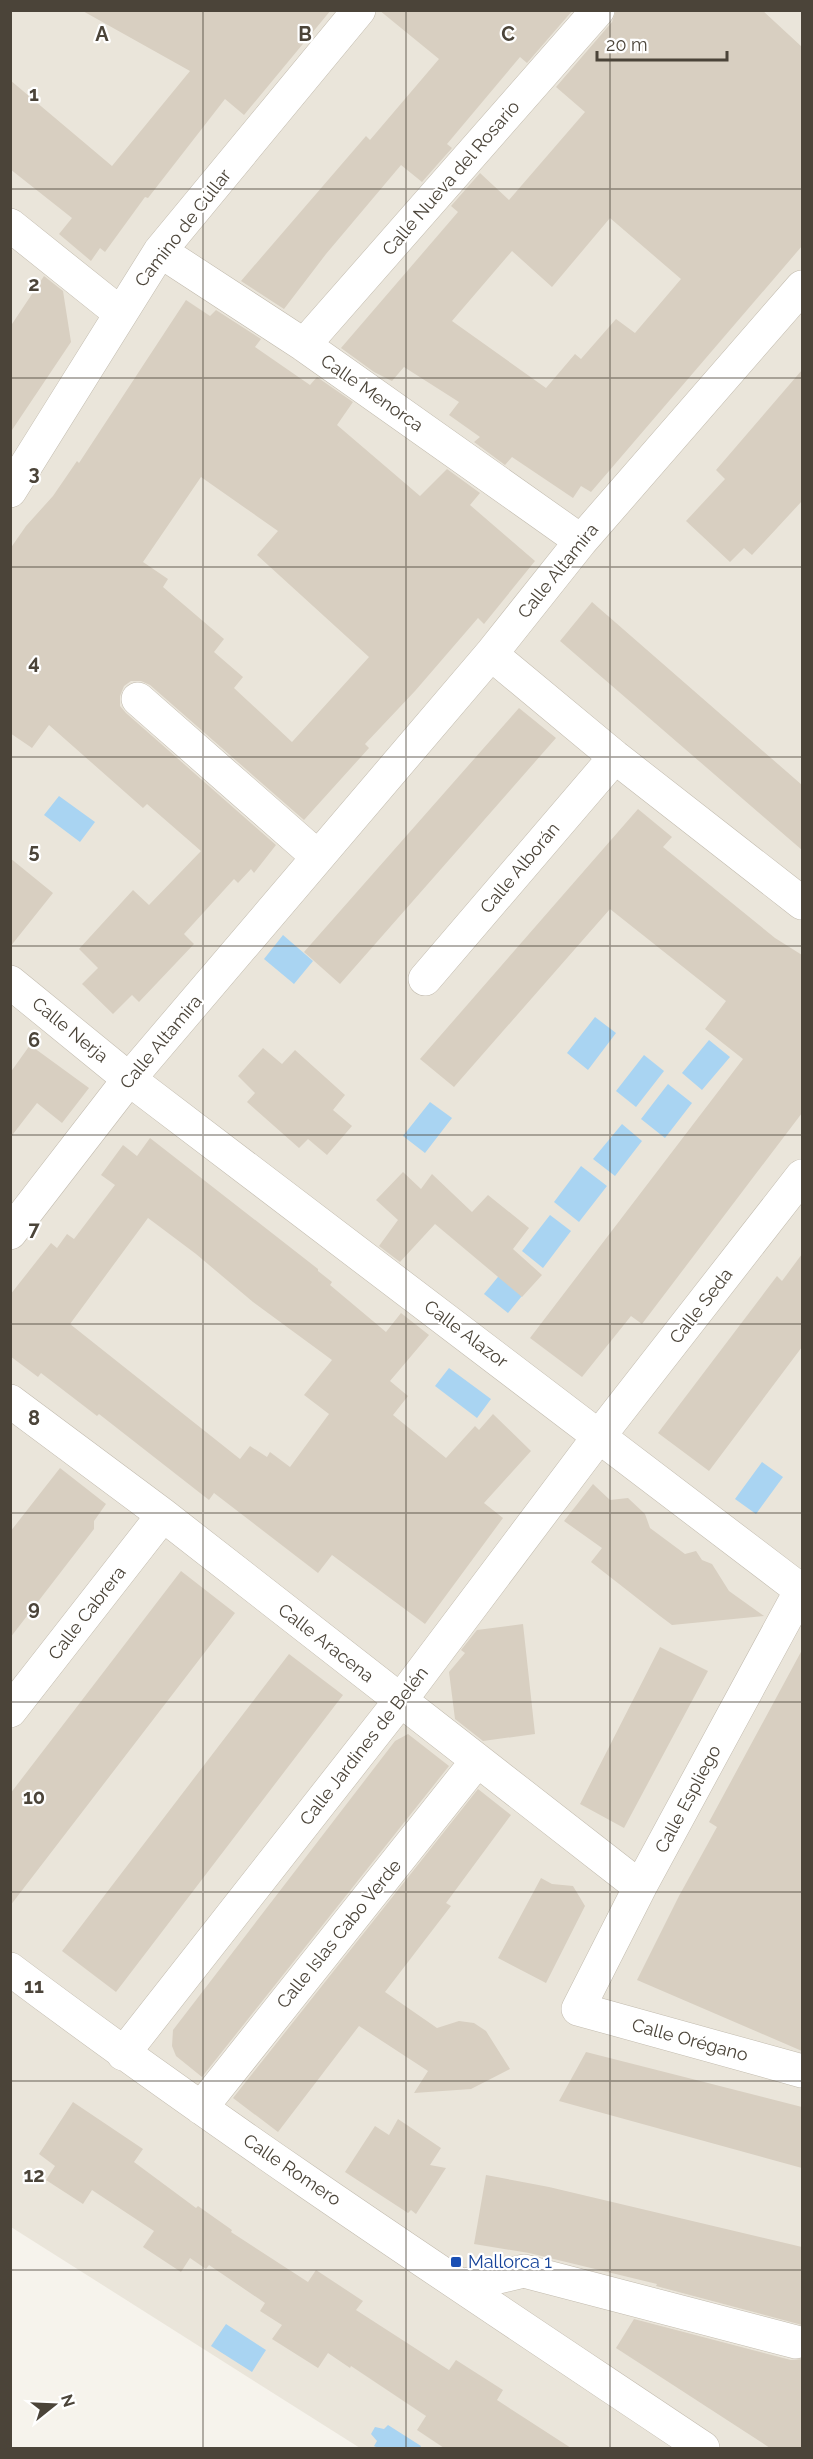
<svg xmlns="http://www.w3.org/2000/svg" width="813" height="2459" font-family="Raleway,sans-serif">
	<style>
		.residential { fill: #eae5da }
		.water { fill: #a9d4f2 }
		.building { fill: #d8cfc1; fill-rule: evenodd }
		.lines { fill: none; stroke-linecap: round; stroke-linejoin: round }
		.minor-casing { stroke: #c2bbae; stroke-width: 34 }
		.minor { stroke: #fff; stroke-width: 33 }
		.grid { fill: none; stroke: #4b4439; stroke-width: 1.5; stroke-opacity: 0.55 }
		.transit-dot { fill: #1a4fb4; stroke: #fff; stroke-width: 2 }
		.labels { text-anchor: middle; stroke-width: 4.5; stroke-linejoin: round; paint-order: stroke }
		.street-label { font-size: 18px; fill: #4b4439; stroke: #fff }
		.transit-label { font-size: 18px; fill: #164399; stroke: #fff; text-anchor: start }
		.grid-label { font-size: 20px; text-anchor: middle; font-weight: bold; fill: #4b4439; stroke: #fff; stroke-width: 4.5; stroke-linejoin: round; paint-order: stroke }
	</style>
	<rect width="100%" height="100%" fill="#f6f3ec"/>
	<path class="residential" d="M10,11H802V2448H360L11,2227Z"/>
	<path class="water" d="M59,796L95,822L80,842L44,815Z
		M283,935L313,961L294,984L264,959Z
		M595,1017L616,1033L588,1070L567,1053Z
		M709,1040L730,1057L702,1090L682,1073Z
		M644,1055L664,1071L636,1107L616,1091Z
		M668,1084L692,1103L665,1138L641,1119Z
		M430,1102L452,1118L425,1153L403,1136Z
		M622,1124L642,1141L615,1176L593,1159Z
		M581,1166L607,1186L579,1222L554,1202Z
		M550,1215L571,1231L543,1268L522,1251Z
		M511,1261L535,1280L508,1313L484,1294Z
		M449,1368L491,1399L477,1418L435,1386Z
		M762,1462L783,1477L756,1514L735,1499Z
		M226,2324L266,2350L252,2372L211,2346Z
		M388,2425L421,2446L420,2448H378L374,2446L377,2441L371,2434L375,2427L384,2429Z"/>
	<path class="building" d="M81,10H331L244,115L225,99L148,198L145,197L105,252L100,248L91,261L59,234L72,218L10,169V80L112,166L190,71Z
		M379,10H573L527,63L520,57L447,144L452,148L422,182L401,165L326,254L284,309L241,281L366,136L370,140L439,59Z
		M616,10H762L802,47V246L591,492L581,486L573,498L512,457L505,465L474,442L480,437L449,415L459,402L404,367L392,381L374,372L341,348L458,212L451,206L480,173L509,200L585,112L556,87L612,22ZM610,218L681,279L635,333L616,319L581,359L575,354L546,388L452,321L512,251L552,287Z
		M44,276L63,291L71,342L10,433V327Z
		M186,300L210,316L216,310L261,339L255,347L310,385L317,377L353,402L337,425L420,496L447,469L480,493L470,505L535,561L484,624L478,618L415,691L365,744L369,748L304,820L150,685L141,681H131L124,686L120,696V706L126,713L276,845L254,873L251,869L238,883L234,879L184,934L194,944L139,1002L132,995L113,1014L82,984L98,968L79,949L133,890L149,905L201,851L147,804L143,808L49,725L32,748L10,733V549L26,526L53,496L77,461L79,463ZM201,477L278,531L257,555L369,657L292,742L234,688L243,677L214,652L224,639L163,587L168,579L143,562Z
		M802,370V501L752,555L744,548L730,562L686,521L725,479L716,470Z
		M592,602L802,785V850L560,641Z
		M519,708L556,738L340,984L304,952Z
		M638,809L672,837L663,847L775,938L802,955V1113L642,1324L631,1316L582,1377L530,1338L743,1059L705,1029L726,1001L610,909L454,1087L420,1059Z
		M10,858L53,893L10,947Z
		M30,1045L89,1088L62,1123L37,1103L10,1138V1073Z
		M263,1048L282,1064L295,1050L345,1095L333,1110L352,1126L327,1155L308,1139L299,1148L247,1102L255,1093L238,1076Z
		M150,1138L318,1269V1271L332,1282L330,1285L386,1332L401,1313L429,1335L390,1381L408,1396L393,1415L446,1458L475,1426L479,1430L493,1414L531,1451L484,1503L503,1518L425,1624L332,1555L318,1573L214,1493L209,1500L99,1414L97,1416L41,1373L38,1377L10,1356V1295L51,1243L57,1248L67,1234L74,1239L115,1185L101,1175L123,1145L137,1156ZM148,1218L196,1254L253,1302L332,1360L304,1395L329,1414L290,1467L270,1452L267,1457L250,1446L240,1459L70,1324Z
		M403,1172L421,1189L432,1174L472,1212L488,1195L529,1228L513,1249L542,1275L522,1297L435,1224L400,1262L379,1246L398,1220L376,1200Z
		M802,1254V1347L709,1471L658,1433L777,1276L782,1281Z
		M60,1468L106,1504L94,1521V1529L10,1638V1532Z
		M593,1484L610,1500L628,1498L645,1514L650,1528L685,1554L696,1551L702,1560L712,1564L729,1591L764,1616L672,1625L660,1616L591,1562L602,1548L564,1521Z
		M181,1571L235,1613L10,1906V1794Z
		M523,1624L535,1734L483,1741L455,1719L449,1672L465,1653L461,1650L477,1630Z
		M660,1647L708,1671L624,1828L580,1804Z
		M802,1650V2051L637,1980L679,1896L717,1827L709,1822Z
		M289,1654L343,1695L116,1992L62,1951Z
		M408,1734L449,1766L202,2077L176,2056L172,2046L173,2030L395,1741Z
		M478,1789L511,1815L446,1903L451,1906L385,1992L437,2028L459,2021L474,2023L486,2031L510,2069L471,2089L414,2093L428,2071L359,2026L278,2132L233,2098Z
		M541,1878L552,1884L573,1886L585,1906L546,1983L498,1958Z
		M586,2052L802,2107V2168L559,2101Z
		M73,2102L143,2149L134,2162L196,2208L198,2206L232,2230L231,2232L308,2282L316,2270L363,2301L356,2310L449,2370L456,2360L503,2390L497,2400L571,2448H444L417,2430L426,2416L351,2366L350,2368L328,2353L318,2368L272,2339L282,2325L260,2311L265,2303L209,2265L206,2269L190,2258L181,2272L143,2247L154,2231L92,2190L83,2204L46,2180L55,2166L39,2154Z
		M398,2119L441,2148L430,2165L446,2168L416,2214L411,2210L408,2213L345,2172L375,2126L389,2135Z
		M486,2175L549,2187L802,2247V2325L656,2286L657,2284L529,2253L474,2244Z
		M634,2319L791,2360L802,2359V2448H770L616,2348Z"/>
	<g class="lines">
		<defs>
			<path id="minor" d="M10,225L120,313
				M160,251L304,345L581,541
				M304,345L598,10
				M10,491L160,251L359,10
				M491,654L615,757L802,903
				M138,699L318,857
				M425,979L615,757
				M10,982L129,1079L802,1591
				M10,1233L129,1079L491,654L581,541L802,287
				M10,1401L163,1515L640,1887
				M801,1590L640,1887L578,2009L802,2071
				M10,1711L163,1515
				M10,1969C235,2138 470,2292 703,2448
				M123,2054L400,1701L600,1435L802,1176
				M201,2108L477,1761
				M461,2286L524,2271L796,2342"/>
		</defs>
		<use href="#minor" class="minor-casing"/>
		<use href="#minor" class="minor"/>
	</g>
	<path class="grid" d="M203,10V2448M406,10V2448M610,10V2448M10,189H802M10,378H802M10,567H802M10,757H802M10,946H802M10,1135H802M10,1324H802M10,1513H802M10,1702H802M10,1892H802M10,2081H802M10,2270H802"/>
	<rect class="transit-dot" x="450" y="2256" width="12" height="12" rx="3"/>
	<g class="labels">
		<g class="street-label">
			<text transform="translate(451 178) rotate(-49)" y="6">Calle Nueva del Rosario</text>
			<text transform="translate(183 228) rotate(-52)" y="6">Camino de Cúllar</text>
			<text transform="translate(372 393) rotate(35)" y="6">Calle Menorca</text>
			<text transform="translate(558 571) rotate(-51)" y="6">Calle Altamira</text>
			<text transform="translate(520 868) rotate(-50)" y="6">Calle Alborán</text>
			<text transform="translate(70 1030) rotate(39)" y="6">Calle Nerja</text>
			<text transform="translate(161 1042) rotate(-50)" y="6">Calle Altamira</text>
			<text transform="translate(701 1306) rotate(-52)" y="6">Calle Seda</text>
			<text transform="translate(466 1334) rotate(37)" y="6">Calle Alazor</text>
			<text transform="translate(87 1613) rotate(-52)" y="6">Calle Cabrera</text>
			<text transform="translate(326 1643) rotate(38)" y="6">Calle Aracena</text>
			<text transform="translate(364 1746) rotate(-52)" y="6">Calle Jardines de Belén</text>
			<text transform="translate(688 1799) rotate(-62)" y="6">Calle Espliego</text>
			<text transform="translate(339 1934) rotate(-51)" y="6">Calle Islas Cabo Verde</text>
			<text transform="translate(690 2040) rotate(15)" y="6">Calle Orégano</text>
			<text transform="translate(292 2170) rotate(34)" y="6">Calle Romero</text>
		</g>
		<g class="transit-label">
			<text x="468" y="2268">Mallorca 1</text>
		</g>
	</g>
	<g class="grid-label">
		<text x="102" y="41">A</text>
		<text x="305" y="41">B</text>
		<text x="508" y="41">C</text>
		<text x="34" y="101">1</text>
		<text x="34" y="291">2</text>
		<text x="34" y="480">3</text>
		<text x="34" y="669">4</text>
		<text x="34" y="858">5</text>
		<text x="34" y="1047">6</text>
		<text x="34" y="1236">7</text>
		<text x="34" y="1425">8</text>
		<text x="34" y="1615">9</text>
		<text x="34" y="1804">10</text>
		<text x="34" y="1993">11</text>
		<text x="34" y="2182">12</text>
	</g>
	<rect width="813" height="2459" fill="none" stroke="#4b4439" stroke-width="24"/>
	<g transform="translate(54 2405) rotate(72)" stroke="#ffffff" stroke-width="4.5" paint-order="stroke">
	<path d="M0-4.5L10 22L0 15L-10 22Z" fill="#4b4439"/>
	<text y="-9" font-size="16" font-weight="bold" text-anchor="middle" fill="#4b4439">N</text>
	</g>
	<path d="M597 51v9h130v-9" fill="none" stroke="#4b4439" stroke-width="3"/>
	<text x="606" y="51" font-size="18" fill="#4b4439" stroke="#ffffff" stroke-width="4.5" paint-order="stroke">20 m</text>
</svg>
